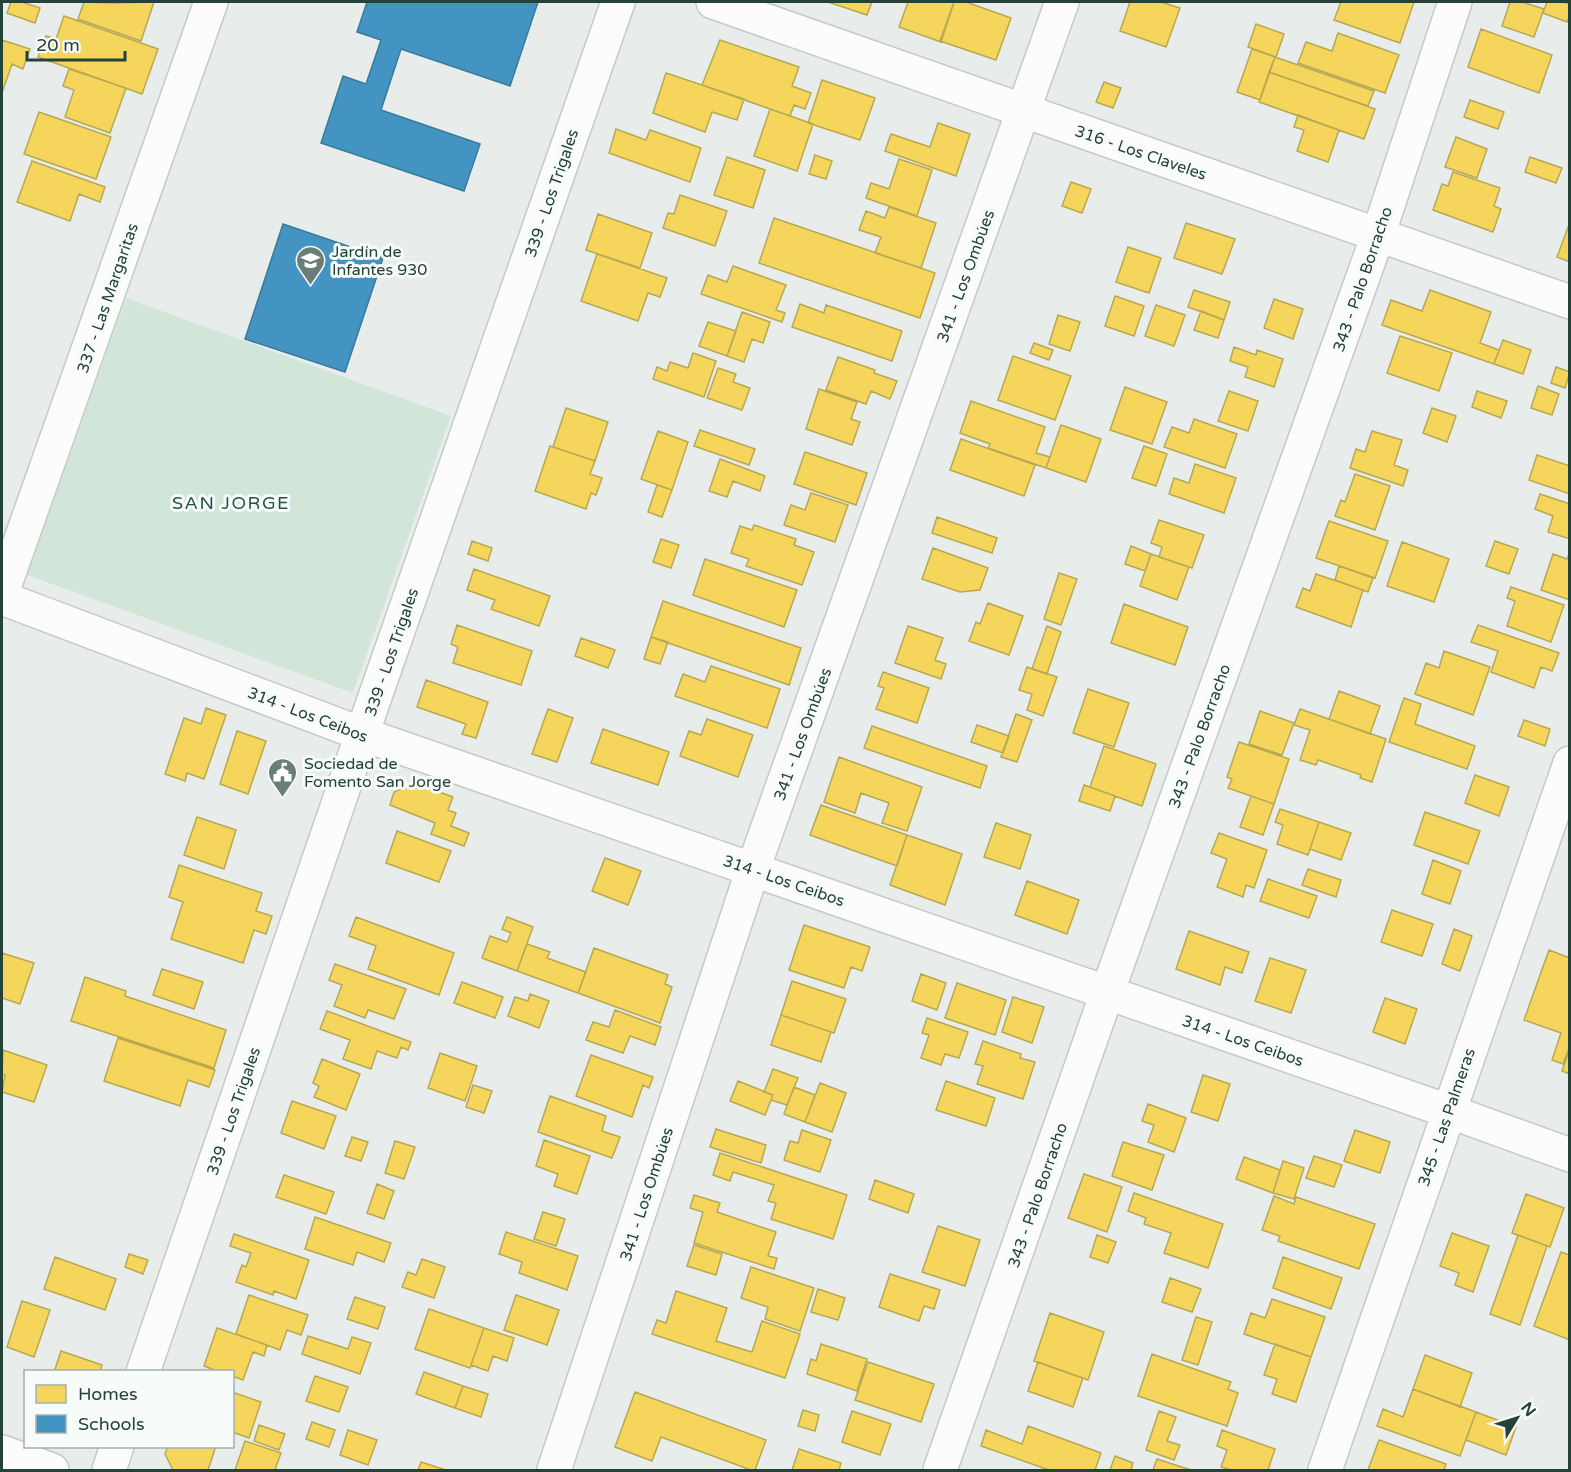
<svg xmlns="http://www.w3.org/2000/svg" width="1571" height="1472" font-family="'Varela Round',sans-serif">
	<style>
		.green { fill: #d1e6d8 }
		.homes { fill: #f6d55c; stroke: #b7a952; stroke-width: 1.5 }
		.schools { fill: #4393c3; stroke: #3a7b9a; stroke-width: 1.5 }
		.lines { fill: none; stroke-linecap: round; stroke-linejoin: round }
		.minor-casing { stroke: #c5cac8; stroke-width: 36 }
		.minor { stroke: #fcfcfc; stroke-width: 33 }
		.labels { text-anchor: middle; stroke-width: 6; stroke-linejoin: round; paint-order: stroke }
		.street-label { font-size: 16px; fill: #24423a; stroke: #f7fbf9 }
		.poi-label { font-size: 16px; fill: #24423a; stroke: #f7fbf9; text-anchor: start }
		.neighbourhood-label { font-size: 18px; letter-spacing: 1.5px; fill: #1f5548; stroke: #f7fbf9 }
	</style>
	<rect width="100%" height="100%" fill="#e8edeb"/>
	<path class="green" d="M126,298L451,416L353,693L27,575Z"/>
	<path class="homes" d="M11,2H22L40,8L35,23L7,13Z
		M84,2L112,3L154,2L141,41L78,19Z
		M828,2H872L867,15Z
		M908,2H954L941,42L899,27Z
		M954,2H966L1011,18L996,60L940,41Z
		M1130,2H1161L1180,8L1166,47L1120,31Z
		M1341,2H1414L1400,43L1334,20Z
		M1510,2H1522L1544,9L1534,37L1502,26Z
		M1547,2H1563L1570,4V15L1567,22L1543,13Z
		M64,16L158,49L142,94L38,57L46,36L56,39Z
		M1256,24L1284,34L1276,57L1248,47Z
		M1481,29L1552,55L1539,93L1468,67Z
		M1338,33L1399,55L1385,93L1298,63L1306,42L1332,51Z
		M2,40L30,49L23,69L12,64L2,93Z
		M720,40L799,67L792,86L811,93L805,109L794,105L790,116L702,85Z
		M1252,49L1275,57L1260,100L1237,92Z
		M1275,57L1374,91L1368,106L1269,72Z
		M69,69L126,88L110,133L65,117L74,90L63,86Z
		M1269,72L1375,109L1364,139L1259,102Z
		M666,73L744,99L737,120L712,112L705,132L653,113Z
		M822,80L875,98L860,140L808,123Z
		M1104,82L1121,88L1113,108L1096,102Z
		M1470,100L1504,112L1498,129L1464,117Z
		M770,109L813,124L797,171L754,156Z
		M39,112L111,137L96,179L24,154Z
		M1298,115L1339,130L1328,162L1297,151L1304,130L1294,127Z
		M938,123L970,134L956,176L885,151L891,134L930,147Z
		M616,129L646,140L650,130L701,148L690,182L609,153Z
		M1456,137L1487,149L1477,178L1445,167Z
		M815,155L832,161L826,179L809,174Z
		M727,157L765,170L753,208L714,195Z
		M1530,157L1562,168L1556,183L1525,172Z
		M899,159L932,170L917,216L866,198L871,183L889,189Z
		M32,161L105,187L100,202L79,194L70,221L17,202Z
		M1453,172L1500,188L1494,206L1501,209L1493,232L1433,210L1442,184L1448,186Z
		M1071,182L1091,189L1082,213L1062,206Z
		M680,195L727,211L715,246L663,228L668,213L674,214Z
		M889,207L936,223L921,268L875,253L881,237L859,230L866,211L885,218Z
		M598,214L652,233L640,268L586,250Z
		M774,218L935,273L920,318L759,263Z
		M1570,222V262L1557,257Z
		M1186,223L1235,239L1222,274L1174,258Z
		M1128,247L1161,258L1149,293L1116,282Z
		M597,254L667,278L660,297L648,293L638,321L581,301Z
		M733,266L786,285L776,310L785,313L782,322L701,294L708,275L727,282Z
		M1194,290L1230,302L1224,320L1188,307Z
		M1430,290L1491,312L1480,343L1499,350L1494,364L1382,325L1391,300L1422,311Z
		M1115,296L1144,306L1134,336L1105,326Z
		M1274,299L1303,309L1293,339L1264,328Z
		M800,304L824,313L826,305L902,331L892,361L792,327Z
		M1156,305L1185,315L1174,346L1145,336Z
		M1201,311L1224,320L1218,338L1194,330Z
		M742,312L770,322L763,343L752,339L744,362L727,356Z
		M1058,315L1080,322L1070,351L1049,344Z
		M708,322L736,331L727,356L699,346Z
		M1400,336L1452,353L1439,391L1387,373Z
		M1503,340L1531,350L1523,374L1494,364Z
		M1034,343L1053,350L1049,360L1030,353Z
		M1234,347L1256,355L1257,350L1283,359L1274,387L1245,377L1248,367L1230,361Z
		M693,353L716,361L704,397L653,379L657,367L667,371L670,362L688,368Z
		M1013,356L1071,376L1055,420L998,400Z
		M838,357L875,370L874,373L897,381L890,399L871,391L866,404L826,390Z
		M1556,367L1570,372L1565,388L1551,383Z
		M718,368L736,374L733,382L750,388L742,410L707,398Z
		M1538,386L1559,394L1552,415L1531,408Z
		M1125,387L1167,402L1152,444L1110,430Z
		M819,389L857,402L851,419L860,422L852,445L806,429Z
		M1229,391L1258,401L1248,431L1218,421Z
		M1477,391L1507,401L1501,418L1472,407Z
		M971,401L1045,427L1036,453L1050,457L1046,468L988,448L990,444L960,433Z
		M566,408L608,422L595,461L553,447Z
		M1432,408L1456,416L1447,442L1423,433Z
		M1194,419L1237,434L1225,468L1164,447L1172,427L1189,433Z
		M1061,425L1101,439L1086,482L1046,468Z
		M700,430L755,449L749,465L694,446Z
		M658,431L688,442L672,490L641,479Z
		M1372,431L1402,440L1394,465L1408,470L1403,486L1350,468L1356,449L1365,452Z
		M961,439L1035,465L1024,496L950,470Z
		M550,446L595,461L590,474L602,478L596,495L591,493L586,509L535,491Z
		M1144,446L1167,454L1156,486L1132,478Z
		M805,452L867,473L856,505L794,484Z
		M1537,455L1570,466V494L1529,480Z
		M720,459L765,476L760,491L733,481L727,497L709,491Z
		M1195,464L1236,478L1224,513L1169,494L1174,478L1189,483Z
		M1355,474L1390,486L1375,530L1335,516L1341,500L1345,502Z
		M657,485L672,490L662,517L648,512Z
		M811,493L848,505L835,542L784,525L791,505L805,510Z
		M1540,494L1570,504V539L1548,532L1553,516L1535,509Z
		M937,517L997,538L992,553L932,533Z
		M1159,520L1204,535L1192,568L1159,557L1162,547L1151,543Z
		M1329,521L1388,541L1375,578L1316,558Z
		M754,525L796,539L794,545L814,552L802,585L746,566L749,559L731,553L740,526L752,530Z
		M661,539L679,545L671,568L653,562Z
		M472,541L492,548L488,561L468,554Z
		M1495,541L1518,549L1509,574L1486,566Z
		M1402,542L1449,559L1434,602L1387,586Z
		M1131,546L1151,554L1145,571L1125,564Z
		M933,548L988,568L980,590L960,592L922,579Z
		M1570,552V600L1541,590L1553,554L1567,559Z
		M1151,554L1189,567L1177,600L1140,586Z
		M705,559L797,590L784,627L693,595Z
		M1339,566L1373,578L1368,592L1335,580Z
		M474,569L550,596L539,626L491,609L495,600L467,590Z
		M1059,573L1077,579L1061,625L1044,619Z
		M1316,574L1363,590L1351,627L1296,607L1303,588L1310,591Z
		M1511,587L1564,605L1551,642L1507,626L1515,601L1507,598Z
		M663,601L801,648L789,685L651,637Z
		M988,603L1023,616L1009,655L969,641L976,622L980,624Z
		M1124,604L1188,627L1175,665L1111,643Z
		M457,625L532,651L521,685L453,663L458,647L451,644Z
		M1478,625L1559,653L1552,671L1541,667L1534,688L1491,672L1498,651L1471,642Z
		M908,626L943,638L935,660L946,664L941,679L895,663Z
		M1047,626L1061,632L1047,674L1032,669Z
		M651,637L668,642L660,664L644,659Z
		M581,638L615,650L608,668L575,656Z
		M1444,651L1490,667L1473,715L1415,694L1426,663L1439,668Z
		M711,666L780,689L767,728L675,696L683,674L705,682Z
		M1027,667L1057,677L1043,716L1027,710L1032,694L1019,690Z
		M883,672L929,688L917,723L876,709L884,688L878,686Z
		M426,680L488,702L476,738L462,734L466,724L417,707Z
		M1088,689L1129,703L1114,747L1073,733Z
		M1339,691L1380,706L1370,734L1329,719Z
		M1404,698L1421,704L1415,724L1475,746L1467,769L1389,742Z
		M206,708L226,715L204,779L187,773L185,781L165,774L184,718L201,724Z
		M548,709L573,718L557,762L532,754Z
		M1300,709L1386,739L1372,782L1360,778L1361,775L1318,760L1316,765L1300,760L1310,730L1294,725Z
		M1260,711L1294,723L1282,755L1249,744Z
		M1016,714L1032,720L1017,762L1001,757Z
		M707,719L753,735L738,777L680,756L689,731L701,735Z
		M1524,720L1550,729L1545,746L1518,736Z
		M977,725L1009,736L1003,753L971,742Z
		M872,726L987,766L980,788L864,748Z
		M603,729L669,752L658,785L591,763Z
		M237,731L266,741L248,794L220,784Z
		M1239,742L1289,759L1274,804L1228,788L1232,779L1227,777Z
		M1104,746L1156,764L1142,806L1090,787Z
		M839,757L922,787L907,831L882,823L889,803L861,793L855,813L824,802Z
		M1475,775L1509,787L1499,816L1465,803Z
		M415,783L453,797L448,810L456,813L451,826L469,833L464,846L431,834L435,823L390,805L394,792Z
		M1084,785L1115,796L1110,811L1079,801Z
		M1251,796L1274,804L1263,835L1240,827Z
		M821,805L907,835L897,866L810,835Z
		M1280,809L1319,822L1308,855L1277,844L1283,825L1275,822Z
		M1425,812L1480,831L1468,864L1414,845Z
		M197,817L236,830L224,869L184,855Z
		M1319,822L1351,833L1341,860L1310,849Z
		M996,823L1031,835L1020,869L984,857Z
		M397,831L451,851L439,882L386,863Z
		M1219,833L1267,850L1254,888L1246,885L1243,897L1217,887L1227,859L1211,853Z
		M907,835L962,854L945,905L890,885Z
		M605,858L641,871L628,905L592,891Z
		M1433,860L1461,871L1450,904L1422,894Z
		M179,865L262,893L256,911L272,916L266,934L254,930L243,963L171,939L183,902L169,897Z
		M1308,869L1341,880L1336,897L1302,885Z
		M1268,879L1317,896L1309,918L1260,901Z
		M1027,881L1079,900L1067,934L1015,915Z
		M1392,910L1433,924L1422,956L1381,942Z
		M356,917L454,953L439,995L368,969L376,946L349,936Z
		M507,917L533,927L517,971L482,958L490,936L507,942L511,933L502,929Z
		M804,925L870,947L862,971L851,967L844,988L789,970Z
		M1454,929L1472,936L1460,971L1442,964Z
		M1189,931L1249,952L1242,973L1225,967L1220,985L1176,969Z
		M527,944L550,952L547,958L586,972L578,993L517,971Z
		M594,948L668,975L665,984L672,987L660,1023L578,993Z
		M1549,950L1570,958V1046L1563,1064L1552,1060L1561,1033L1524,1020Z
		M2,953L34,963L20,1004L2,998Z
		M1270,958L1306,970L1291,1013L1255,1001Z
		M335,964L406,989L394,1019L368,1010L365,1018L334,1006L342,985L329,980Z
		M162,969L203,982L194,1009L153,995Z
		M921,974L946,983L937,1010L912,1001Z
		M85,977L126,991L125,996L226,1030L214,1068L71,1021Z
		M792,981L846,999L834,1033L781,1015Z
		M462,982L503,997L495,1018L454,1003Z
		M957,983L1006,1000L995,1035L945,1018Z
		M530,994L549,1001L539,1028L508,1016L515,997L528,1001Z
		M1013,997L1044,1007L1032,1043L1002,1032Z
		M1385,998L1417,1009L1405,1044L1373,1032Z
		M615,1010L661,1027L655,1045L630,1036L623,1053L586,1040L593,1022L609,1027Z
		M327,1011L411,1042L408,1050L401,1047L397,1058L377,1051L371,1069L343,1059L350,1040L320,1029Z
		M781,1015L831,1032L821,1062L771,1045Z
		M927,1018L968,1032L959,1058L945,1054L941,1065L921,1058L929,1035L922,1033Z
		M118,1038L215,1070L209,1087L188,1080L180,1106L104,1081Z
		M983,1041L1021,1054L1020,1058L1035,1062L1023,1099L977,1084L983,1066L975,1064Z
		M3,1050L47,1065L34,1102L2,1092L5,1075L2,1074Z
		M1569,1051H1570V1074L1562,1071Z
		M440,1053L477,1066L465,1101L428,1088Z
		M591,1055L653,1077L649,1088L643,1085L632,1117L576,1096Z
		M322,1059L360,1074L346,1110L314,1097L319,1086L313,1083Z
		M773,1069L798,1078L787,1105L771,1100L773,1095L764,1092Z
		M1203,1075L1230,1084L1218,1121L1191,1112Z
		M738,1081L773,1095L765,1115L730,1101Z
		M946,1081L995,1098L986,1126L936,1110Z
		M820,1083L846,1093L832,1132L805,1122Z
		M473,1085L492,1091L484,1113L466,1107Z
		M794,1087L815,1095L805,1122L784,1114Z
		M550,1096L606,1116L602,1131L620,1137L612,1158L538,1132Z
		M292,1101L336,1116L324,1149L281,1133Z
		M1148,1104L1186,1118L1174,1152L1148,1142L1154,1125L1142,1121Z
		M716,1129L766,1145L761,1163L710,1147Z
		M802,1130L831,1140L820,1172L784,1160L790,1141L798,1143Z
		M1355,1130L1390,1142L1380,1173L1344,1161Z
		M352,1137L368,1142L361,1161L345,1156Z
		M544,1140L590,1156L577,1194L554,1186L558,1174L536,1166Z
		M395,1141L415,1147L404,1179L385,1173Z
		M1123,1142L1164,1155L1152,1190L1112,1176Z
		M720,1153L847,1195L833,1239L771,1219L776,1203L768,1201L774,1185L733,1172L730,1181L713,1175Z
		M1314,1156L1342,1165L1334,1187L1306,1178Z
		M1244,1157L1280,1170L1273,1193L1236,1179Z
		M1283,1161L1304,1168L1294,1199L1273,1193Z
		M1084,1174L1122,1187L1107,1232L1068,1218Z
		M284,1175L334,1192L326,1214L276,1197Z
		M875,1180L914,1194L908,1213L869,1199Z
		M377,1184L394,1191L384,1219L367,1213Z
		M1134,1193L1223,1224L1208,1268L1164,1253L1171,1233L1144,1224L1146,1218L1128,1211Z
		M1526,1194L1564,1208L1550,1247L1512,1233Z
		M694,1195L720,1203L717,1212L776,1232L768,1256L777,1258L774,1269L694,1243L703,1212L690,1208Z
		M1274,1196L1294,1204L1296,1197L1375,1224L1359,1269L1278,1241L1280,1236L1262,1230Z
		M543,1212L565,1219L556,1246L534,1239Z
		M315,1217L391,1243L384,1262L357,1252L353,1265L305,1249Z
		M938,1226L980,1240L965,1286L922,1272Z
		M506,1232L578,1256L567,1290L519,1273L522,1262L499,1254Z
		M1452,1233L1489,1246L1473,1292L1455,1285L1459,1273L1440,1266Z
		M234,1234L309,1260L296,1299L274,1291L273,1295L236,1282L242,1265L246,1267L251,1253L230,1246Z
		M1097,1235L1116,1242L1108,1263L1090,1257Z
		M1518,1235L1547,1246L1520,1325L1490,1314Z
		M694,1245L722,1254L716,1275L687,1266Z
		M1561,1252L1570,1255V1340L1534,1326Z
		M129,1254L148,1260L143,1274L125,1267Z
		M55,1257L116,1279L105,1310L44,1289Z
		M1283,1257L1342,1278L1331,1309L1273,1288Z
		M422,1259L445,1267L434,1298L402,1287L408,1272L416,1275Z
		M751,1267L814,1288L800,1331L765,1319L768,1307L741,1298Z
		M890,1274L940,1290L934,1309L924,1306L919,1321L879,1307Z
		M1170,1278L1201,1289L1192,1312L1162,1302Z
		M818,1289L845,1298L838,1320L811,1312Z
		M676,1291L727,1308L716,1341L752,1352L762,1321L800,1334L785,1378L652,1334L657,1320L666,1323Z
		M249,1295L308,1315L301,1335L287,1330L280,1350L236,1334Z
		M516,1295L559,1310L547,1345L504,1330Z
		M355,1297L385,1307L378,1329L347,1319Z
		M1272,1299L1325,1317L1311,1357L1244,1334L1251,1313L1265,1318Z
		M22,1301L50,1310L34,1357L7,1347Z
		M429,1309L484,1328L470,1368L415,1349Z
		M1050,1313L1104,1332L1088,1380L1034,1361Z
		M1196,1317L1212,1322L1198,1365L1182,1360Z
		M217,1328L267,1345L264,1356L253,1352L243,1380L232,1376V1372H220L204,1366Z
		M484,1328L514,1338L507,1361L493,1356L488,1371L471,1365Z
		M308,1336L348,1349L352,1337L371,1343L360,1374L302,1354Z
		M821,1344L867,1359L857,1391L807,1374L811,1359L816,1361Z
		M1275,1344L1311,1357L1296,1402L1272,1394L1277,1379L1264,1375Z
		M61,1351L102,1365L100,1372H54Z
		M1152,1354L1231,1382L1228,1389L1238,1393L1227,1426L1138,1396Z
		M1425,1355L1472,1373L1460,1407L1413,1389Z
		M868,1362L934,1384L921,1422L855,1400Z
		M1038,1362L1083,1378L1073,1407L1028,1391Z
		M424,1372L463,1386L455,1408L416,1394Z
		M315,1376L348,1387L339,1412L306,1401Z
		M463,1386L488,1394L481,1417L455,1408Z
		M1413,1389L1476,1412L1460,1456L1377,1426L1383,1409L1403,1417Z
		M232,1392L261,1402L249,1438L232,1432Z
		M635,1392L766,1440L755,1470H751L661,1437L652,1461L615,1447Z
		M803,1410L819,1415L815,1431L798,1426Z
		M852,1411L891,1424L880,1455L842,1442Z
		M1159,1411L1176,1417L1167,1441L1180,1445L1174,1460L1146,1450Z
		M1476,1412L1516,1427L1506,1455L1466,1440Z
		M312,1422L335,1430L329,1447L306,1439Z
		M259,1425L285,1434L279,1450L254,1441Z
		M1028,1426L1101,1453L1095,1470H1049L981,1446L986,1430L1022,1444Z
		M348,1430L377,1440L368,1465L340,1455Z
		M1222,1430L1275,1449L1268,1470H1231L1221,1467L1227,1450L1217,1446Z
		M1379,1440L1446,1464L1444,1470H1368Z
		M245,1441L281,1453L275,1470H235Z
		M168,1446H216L208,1470H173L165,1454Z
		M799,1449L841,1463L839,1470H792Z
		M1115,1456L1133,1463L1131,1470H1110Z
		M1157,1459L1191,1470H1153Z
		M421,1462L446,1470H418Z"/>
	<path class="schools" d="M367,2H538L510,86L401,49L381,110L480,144L464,191L321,143L343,76L366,84L381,40L357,32Z
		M283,224L383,258L345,372L245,339Z"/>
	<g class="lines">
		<defs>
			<path id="minor" d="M713,2L1570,302
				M2,593L211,2
				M2,598L362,734L1448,1111L1570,1155
				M143,1372L362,734L618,2
				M2,1452L52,1470
				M109,1470L117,1446
				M554,1470L753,869L1062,2
				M940,1470L1107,993L1378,235L1455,2
				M1325,1470L1570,763"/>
		</defs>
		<use href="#minor" class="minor-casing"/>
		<use href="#minor" class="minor"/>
	</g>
	<defs>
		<symbol id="school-pin" viewBox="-11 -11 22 30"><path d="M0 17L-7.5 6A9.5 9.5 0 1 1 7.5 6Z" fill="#697e78" stroke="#f7fbf9"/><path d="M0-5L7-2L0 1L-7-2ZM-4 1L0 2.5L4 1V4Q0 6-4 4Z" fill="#fff"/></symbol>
		<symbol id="civic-pin" viewBox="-11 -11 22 30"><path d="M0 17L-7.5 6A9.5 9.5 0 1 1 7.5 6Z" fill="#697e78" stroke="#f7fbf9"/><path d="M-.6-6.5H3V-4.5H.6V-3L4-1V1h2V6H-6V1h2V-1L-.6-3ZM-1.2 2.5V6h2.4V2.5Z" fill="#fff"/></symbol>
	</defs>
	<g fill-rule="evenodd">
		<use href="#school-pin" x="294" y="244" width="33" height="45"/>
		<use href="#civic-pin" x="266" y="756" width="33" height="45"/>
	</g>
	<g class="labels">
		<g class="street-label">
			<text transform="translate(1141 152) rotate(19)" y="6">316 - Los Claveles</text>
			<text transform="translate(551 193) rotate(-71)" y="6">339 - Los Trigales</text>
			<text transform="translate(965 276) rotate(-70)" y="6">341 - Los Ombúes</text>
			<text transform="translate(1362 279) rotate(-71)" y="6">343 - Palo Borracho</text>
			<text transform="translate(107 298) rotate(-71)" y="6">337 - Las Margaritas</text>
			<text transform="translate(391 652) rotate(-71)" y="6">339 - Los Trigales</text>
			<text transform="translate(308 714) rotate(21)" y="6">314 - Los Ceibos</text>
			<text transform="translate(802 734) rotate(-70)" y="6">341 - Los Ombúes</text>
			<text transform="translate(1199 736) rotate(-70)" y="6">343 - Palo Borracho</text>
			<text transform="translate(784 880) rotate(19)" y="6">314 - Los Ceibos</text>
			<text transform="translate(1243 1040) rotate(19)" y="6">314 - Los Ceibos</text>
			<text transform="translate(233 1111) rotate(-71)" y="6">339 - Los Trigales</text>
			<text transform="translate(1446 1117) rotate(-71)" y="6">345 - Las Palmeras</text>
			<text transform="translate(646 1194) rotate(-72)" y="6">341 - Los Ombúes</text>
			<text transform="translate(1037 1195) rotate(-71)" y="6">343 - Palo Borracho</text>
		</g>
		<g class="poi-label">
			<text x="332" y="257">Jardín de<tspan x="332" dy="18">Infantes 930</tspan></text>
			<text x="304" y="769">Sociedad de<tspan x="304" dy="18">Fomento San Jorge</tspan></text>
		</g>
		<g class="neighbourhood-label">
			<text x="231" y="509">SAN JORGE</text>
		</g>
	</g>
	<rect width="1571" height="1472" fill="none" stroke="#24423a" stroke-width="6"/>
	<rect x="24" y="1370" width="210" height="78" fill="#f7fbf9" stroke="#a3b1ad" stroke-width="1.5"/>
	<rect x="36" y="1385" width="30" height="18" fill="#f6d55c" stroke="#a3b1ad" stroke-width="1.5"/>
	<text x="78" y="1400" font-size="18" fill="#24423a">Homes</text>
	<rect x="36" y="1415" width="30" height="18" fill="#4393c3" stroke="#a3b1ad" stroke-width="1.5"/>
	<text x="78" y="1430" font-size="18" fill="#24423a">Schools</text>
	<g transform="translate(1517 1418) rotate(52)" stroke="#f7fbf9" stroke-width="4.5" paint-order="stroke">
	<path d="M0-4.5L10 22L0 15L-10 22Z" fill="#24423a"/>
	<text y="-9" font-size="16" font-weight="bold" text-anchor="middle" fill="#24423a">N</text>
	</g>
	<path d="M27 51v9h98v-9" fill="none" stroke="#24423a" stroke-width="3"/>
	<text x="36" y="51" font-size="18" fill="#24423a" stroke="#f7fbf9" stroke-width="4.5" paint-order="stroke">20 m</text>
</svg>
